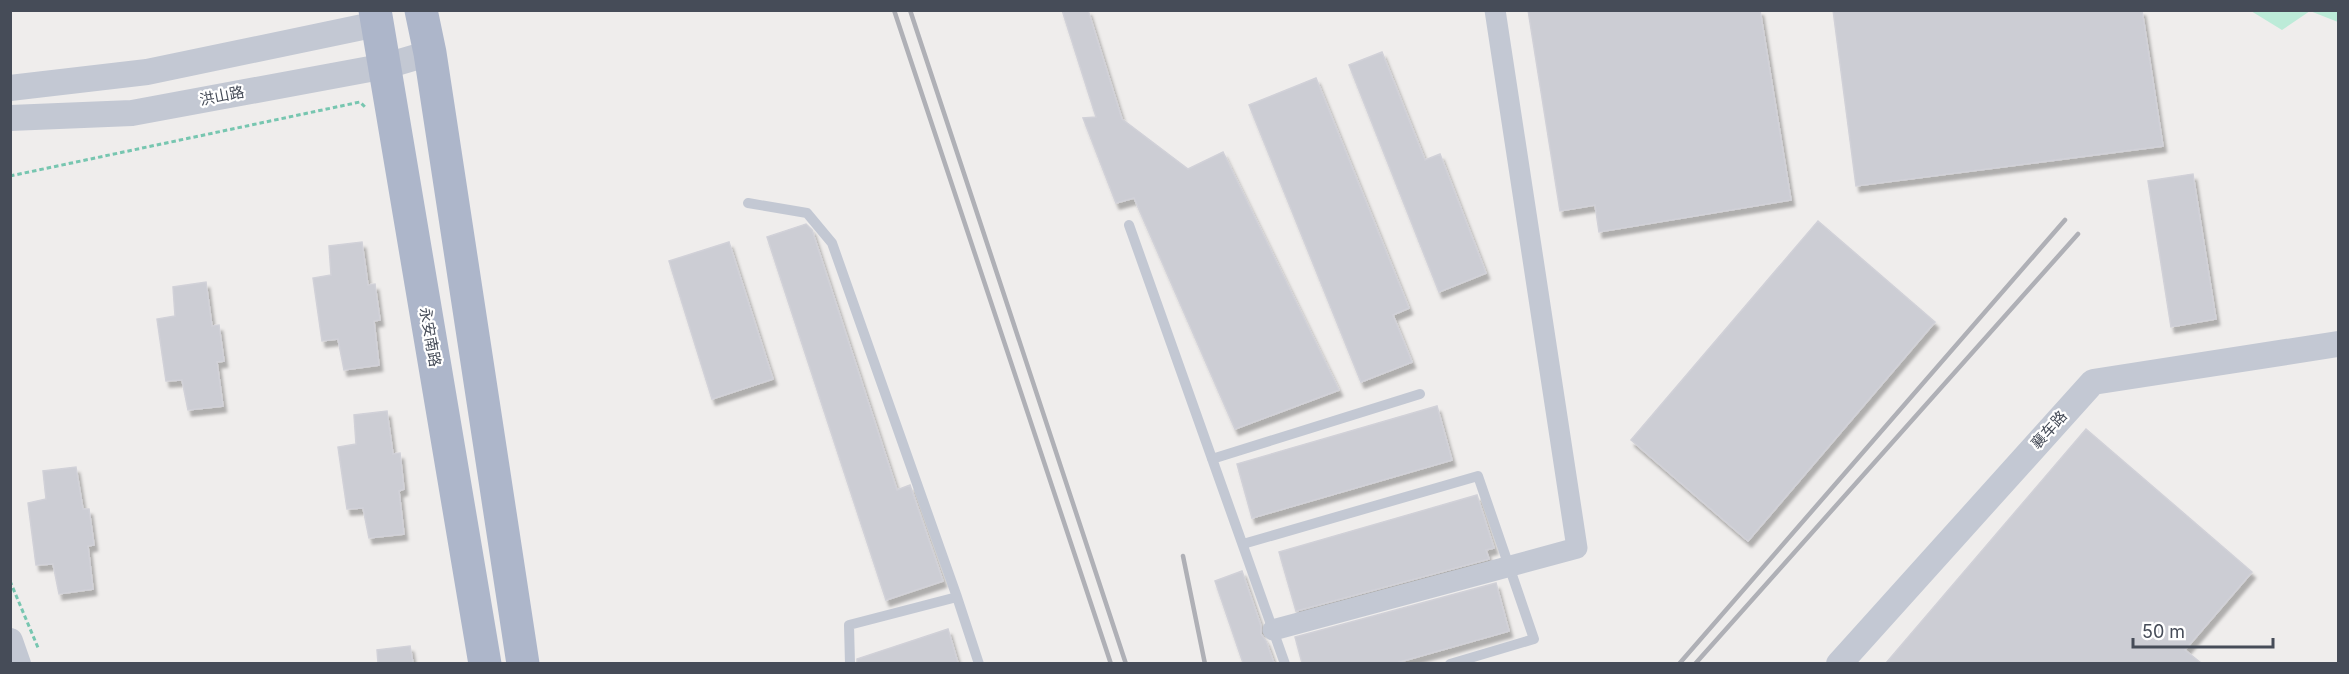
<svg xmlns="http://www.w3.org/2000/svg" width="2349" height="674" font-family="Inter,'Noto Sans SC',sans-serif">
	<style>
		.green { fill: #bcebd8 }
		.building { fill: #cccdd4; stroke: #d1d1d8; stroke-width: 1.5; filter: url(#shadow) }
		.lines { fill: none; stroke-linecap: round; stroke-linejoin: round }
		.path { stroke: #77c6b0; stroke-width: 3; stroke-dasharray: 4.5 3; stroke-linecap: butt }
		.service { stroke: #c3c8d3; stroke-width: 10 }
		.minor { stroke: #c3c8d3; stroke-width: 21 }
		.tertiary { stroke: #c3c8d3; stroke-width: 26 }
		.primary { stroke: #adb6ca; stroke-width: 33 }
		.rail { stroke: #afb0b6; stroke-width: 4.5 }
		.labels { text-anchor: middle; stroke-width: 4.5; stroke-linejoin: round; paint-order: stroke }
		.street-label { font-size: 15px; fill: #464c58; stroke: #fff }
	</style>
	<defs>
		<filter id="shadow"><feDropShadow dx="3.5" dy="6" stdDeviation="1.5" flood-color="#0004"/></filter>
	</defs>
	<rect width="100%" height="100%" fill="#efedec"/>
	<path class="green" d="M2251,11H2338V22L2310,11L2282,30Z"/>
	<path class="building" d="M1062,10H1088L1122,119L1188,169L1223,152L1339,390L1235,429L1134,198L1116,203L1083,118L1096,117Z
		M1528,10H1760L1791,200L1599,232L1595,205L1560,211Z
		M1833,10H2142L2163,146L1856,186Z
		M1382,52L1425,160L1440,154L1486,273L1439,292L1349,65Z
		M1316,78L1409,308L1393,315L1412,362L1361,382L1249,105Z
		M2193,174L2216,319L2171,327L2148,181Z
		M1818,221L1935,322L1748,541L1631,440Z
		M806,224L812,230L897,490L910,485L943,581L886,600L767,237Z
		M362,242L368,285L375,284L380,320L374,321L379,365L344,370L338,339L322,341L313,278L331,275L329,246Z
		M729,242L773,379L712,399L669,261Z
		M206,282L212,326L219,325L224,361L217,362L223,406L188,410L182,380L166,381L157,319L175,316L173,287Z
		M1437,406L1452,460L1252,518L1237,464Z
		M387,411L393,454L400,453L404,489L399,491L404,534L369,538L363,508L347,509L338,447L356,444L354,415Z
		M2086,429L2252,572L2185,650L2201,663H1886Z
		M76,467L83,509H89L94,545L88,546L93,589L59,594L53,564L36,565L28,503L46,499L43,471Z
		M1477,495L1494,548L1486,550L1489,559L1296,611L1279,552Z
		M1242,571L1261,626V634L1266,641L1274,663H1243L1215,581Z
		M1496,583L1509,631L1396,663H1302L1295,637Z
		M948,629L958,663H857V659Z
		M410,646L413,663H378L377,650Z"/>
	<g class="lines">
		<path class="path" d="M10,176L360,102L365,107
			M10,581L39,650"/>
		<path class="service" d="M748,203L807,213L832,243L957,597
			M1129,225L1285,664
			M1212,459L1420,394
			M1243,544L1478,476L1534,639L1450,664
			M850,664L849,625L957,597L979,664"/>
		<path class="minor" d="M1273,630L1577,548L1495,10"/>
		<path class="tertiary" d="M10,88L147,72L377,24
			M10,118L132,113L386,66L430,53
			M10,641L18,664
			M1839,664L2093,382L2338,344"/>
		<path class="primary" d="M375,10L485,664
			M421,10L430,53L523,664"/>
		<path class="rail" d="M894,10L1111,664
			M910,10L1126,664
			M1183,556L1205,664
			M1679,664L2065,220
			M1695,664L2078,234"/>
	</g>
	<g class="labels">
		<g class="street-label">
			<text transform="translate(222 96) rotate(-11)" y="5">洪山路</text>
			<text transform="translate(430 337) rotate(80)" y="5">永安南路</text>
			<text transform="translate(2049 430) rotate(-48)" y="5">襄车路</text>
		</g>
	</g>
	<rect width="2349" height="674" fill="none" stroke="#464c58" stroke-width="24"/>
	<path d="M2133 638v9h140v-9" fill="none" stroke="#464c58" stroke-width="3"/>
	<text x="2142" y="638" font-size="18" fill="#464c58" stroke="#ffffff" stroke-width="4.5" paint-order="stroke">50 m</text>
</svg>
